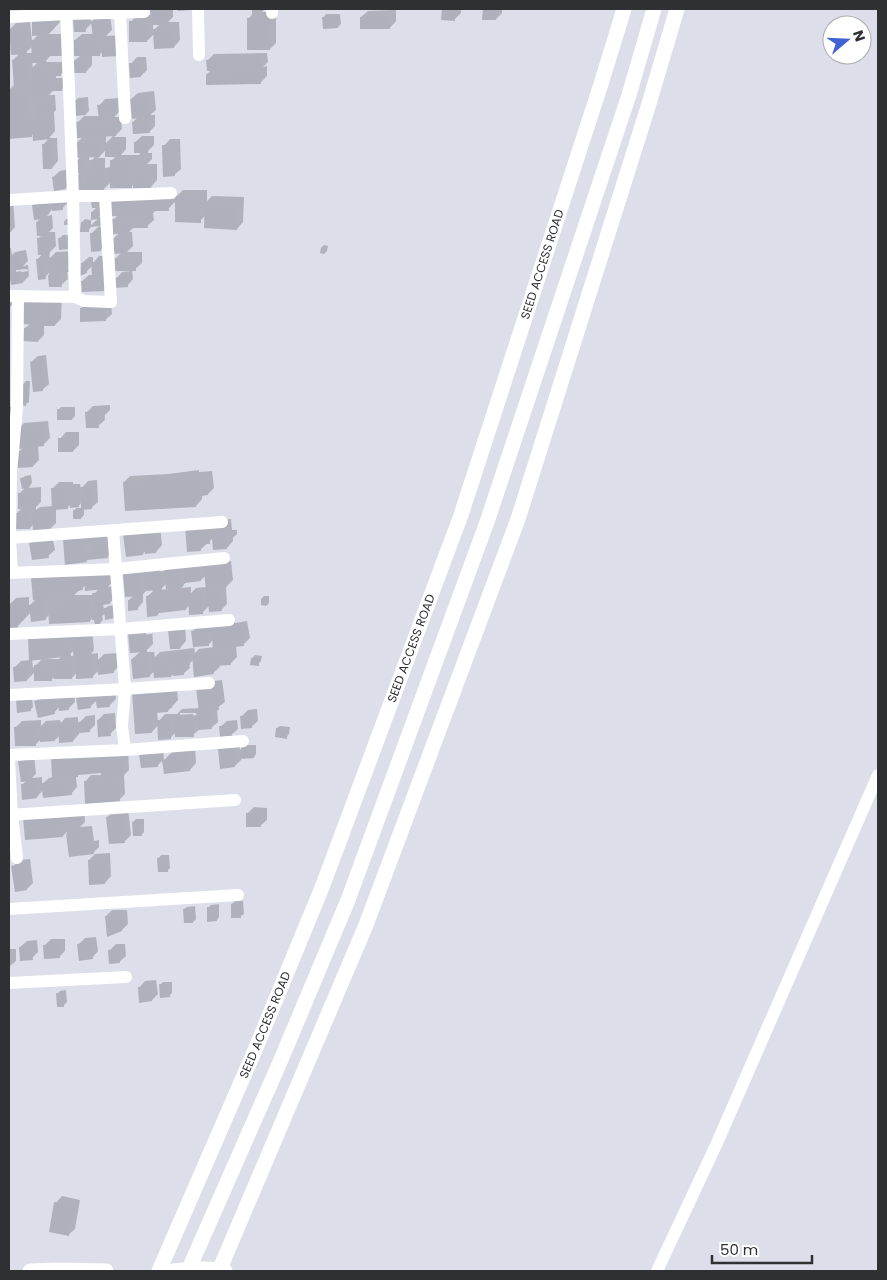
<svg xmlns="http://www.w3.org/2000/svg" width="887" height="1280" font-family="Poppins,sans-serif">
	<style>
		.shadow { fill: #0003; fill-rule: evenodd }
		.building { fill: #aeb0bb }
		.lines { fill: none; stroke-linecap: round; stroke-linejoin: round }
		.minor { stroke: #fff; stroke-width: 12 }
		.tertiary { stroke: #fff; stroke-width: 15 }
		.labels { text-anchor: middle; stroke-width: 5; stroke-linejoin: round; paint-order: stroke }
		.street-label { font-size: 12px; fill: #2f3034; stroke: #fff }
	</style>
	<rect width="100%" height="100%" fill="#dcdeea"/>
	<path class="shadow" d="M152,9H173V17L168,22H179L180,40L174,47L155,33L147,41L131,22L137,15H152ZM153,24H160L153,31Z
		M178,9H194L192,10L178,11Z
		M252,9H265L262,12H276V43L270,49L249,18L252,15Z
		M443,9H461V13L454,20L442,19Z
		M484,9H502V13L496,19L484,18Z
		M396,10V21L390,28L361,17L368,11Z
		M90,13L91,22L99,15L110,14L112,30L106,36L123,35L100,54H92V65L86,72L74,61L81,55L75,40L82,34H93L92,23L85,30L74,20Z
		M326,14H340L341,24L338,27L324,17Z
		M60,16V22L49,34H69L45,62H67V68L60,75H56V78H68V83L61,90H54L49,95H55L56,110L54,112L55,131L49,138L34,133L31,136L9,138V90L14,85L13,60L20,53L9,30L16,23L30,22L32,41L39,34L33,22ZM33,46V53H25ZM32,62H38L33,67Z
		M267,53L268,62L263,67L267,66V76L261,82L207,74L212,69L208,60L214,54Z
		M137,57H146L147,70L141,76L131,64Z
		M154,91L156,110L150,115H155V126L149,132L133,122L138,117L131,99L138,93Z
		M88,97L89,111L86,114L75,101L78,98Z
		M120,98L121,110L114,117H121L122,129L114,137H126V149L121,155H139L141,152L135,142L142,136H154V145L146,153H152V159L147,164H157V180L151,187L135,183L131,187L111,182L104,189L77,190L76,177L81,172L77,161L81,156L75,144L83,137L78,122L84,116H100L99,106L105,99ZM114,135L106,143V136ZM106,150L116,156L111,161V167L105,168V158H98ZM89,156H96L92,160H89Z
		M49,138H57L58,161L52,168L43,145Z
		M170,139H180L181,169L174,175L164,146Z
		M70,169L72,182L66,188L53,177L60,171Z
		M183,190H207V201L212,196L244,197L243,222L237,229L205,216L200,221L176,201L168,209L157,210L153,213L154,220L147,226L134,227L129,232H132L133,246L127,252H142V263L135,269H132L133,279L127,286L116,279L122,272L131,271V269L115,259L121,253L113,239L119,233L113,220L119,214L174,192V199Z
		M98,196L105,211L99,217H106L107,220L99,227H105L107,244L100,250L91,234L99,226L91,227L88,231L82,222L85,219L91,220V225L99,218L92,212L96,208H92L91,202Z
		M13,199L15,227L9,234V200Z
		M40,199L68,202L62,209L51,210V211L47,216L52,215L53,228L49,232H55L56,246L49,253L50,258L56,252L73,251L67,271L68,279L61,285L50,286L49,273L45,277L37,260L43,253L38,239L42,235L37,222L41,218L34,206Z
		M66,219H70L68,225H64V222Z
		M63,235H71L72,245L60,238Z
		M324,245L328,246L327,251L324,254L320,253L321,248Z
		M9,248H11L12,255L15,252L26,250L28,261L23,266L28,265L29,276L23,282L12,284L11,273L9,275ZM27,269L28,271L16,273V270Z
		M99,256H109L110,283L104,290L82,281L89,275H93V265L86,272L82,263L89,257H93V263Z
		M9,292H12V305L9,308Z
		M62,295L61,319L55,325L44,324V335L38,341L25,328L30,324L23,300Z
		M111,301L112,314L105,320L81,308L88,302Z
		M9,332H10V345L9,346Z
		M46,355L49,384L42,390L31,362L38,356Z
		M26,381H30L29,402L26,404L23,384Z
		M110,405V410L104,416L105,420L98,426L87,412L93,406Z
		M9,407H12L9,432Z
		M61,407H75V416L72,419L58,410Z
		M48,421L50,438L43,445H38L39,460L33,466L17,453L24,447L17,430L24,423Z
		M66,432H79V445L73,451L60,439Z
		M199,470V472L212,471L214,488L208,494L202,495V499L196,506L124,482L130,476L168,474Z
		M31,475L32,483L28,488L41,487V502L36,507V510L40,507L53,506L52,489L59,482H73V484H80L81,489L88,481L97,480L98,502L91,508L84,509V515L81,518L74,510L79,506L71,504L67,508L56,509V523L50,529L34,524L30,528L16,514L22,508L19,494L24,489L22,479L25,476ZM82,502L83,508H77Z
		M231,519L232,530H237V534L234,537H233V541L227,548L213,538L200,550L186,527L219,520Z
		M160,526L162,545L156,552L146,550L143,554L124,534Z
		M111,530L114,550L108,556L89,559L86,561L64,540Z
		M52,535L55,550L48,556L31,543Z
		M221,556V562L231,561L233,580L226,587L227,604L221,610L210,611L209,606L202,613L191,614L190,604L186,609L160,611L156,615L148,616L147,597L155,589H148L143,594V602L137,609H130L129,600L134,595L126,596L124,575L131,568L147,567V570L152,565L166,564L167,569L172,564L187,563V564L190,561L205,559L206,563L211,558ZM166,569L167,571L150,572V570ZM206,575L207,587L196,588L191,593V587L181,588L187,581L201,580ZM167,583L168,589L160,590Z
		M112,568L113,581L108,587L115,586L116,596L110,603H103L104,610L108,606L116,605L102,616L103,620L100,623L93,617L90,621L50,614L45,619L31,612L17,627L10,604L16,598L29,597V606L37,598L32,579ZM86,585L99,588L94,595H74Z
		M264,596H269V603L266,606L261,605V599Z
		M235,620V623L247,621L250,638L243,645H236L237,657L230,664L219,665L220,667L213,673L193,660L189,664L190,668L183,674L174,673L171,676L155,671L149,676L132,659L141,651L130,635L152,627L153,644L145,652H154L155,657L160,652L194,648L192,632L199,625ZM152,631V634L135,635ZM213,640L214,647L199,649L195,653L194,646L209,644Z
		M185,623L186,641L180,648H171L170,630Z
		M92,629L94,650L91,654L98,653V660L104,654L118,653L120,665L113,672L99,670L93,676L77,672L72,678L56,676L51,680L35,672L27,680L16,681L15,667L21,661L31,660L29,639ZM74,650L75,656H68ZM62,655L59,659H46V658ZM43,658L33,668L32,659Z
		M255,655L262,656L261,661L258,664L252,658Z
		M222,680L225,702L217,708L218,722L211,728L200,729L193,735L176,732L170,738L159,724L152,732L133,693L177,688L178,700L168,711L157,712L158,722L165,714H177L182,709L200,708L204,682ZM180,713H199V715L180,716Z
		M115,689L116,699L109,706L97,700L90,707L77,699L84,692Z
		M74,691L75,702L69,708L59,707L54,713L36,701L42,695Z
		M32,697L33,707L30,710L18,711Z
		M257,709L258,721L251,727L242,716L248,710Z
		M115,713L116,728L110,734L98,720L104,714Z
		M95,715V725L89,731L79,732V734L73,741L60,735L55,740L41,739L35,745L16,727L22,721L41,720V726L46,721L60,720L61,723L65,718L78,717V724L86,716Z
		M237,720L238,729L231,735L220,727L227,721Z
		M280,726L290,727L289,734L286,737L277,728Z
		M239,741L240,750L245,745H256V754L254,757L241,758V760L235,766L225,743Z
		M195,745L196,763L190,770L165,772L164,759L157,766L147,748L163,747L164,760L170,754Z
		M128,746L129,770L124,775L125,794L119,800L85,782L91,775H102V772L80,773L76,777L77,787L71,794L43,790L37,797L22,785L27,780L20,762L34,755L36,774L32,778L42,777V784L49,778L53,777Z
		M254,807L267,808V820L260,826L247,814Z
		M84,808L85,822L80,827L92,826L94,841L99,840V847L93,853L70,856L67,832L63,836L24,819Z
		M128,809L131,835L125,841L107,817L114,811Z
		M136,819H144V832L142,834L133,822Z
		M110,853L111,876L105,883L89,860L95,854Z
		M161,855H169L170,868L167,871L159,858Z
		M30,859L33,883L27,889L13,867L19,860Z
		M235,901H243L244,914L241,916L232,904Z
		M219,904V917L217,920L208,908L211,905Z
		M195,906L196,919L193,922L184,909L187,907Z
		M112,910H127L128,924L122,930L106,916Z
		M96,937L98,951L92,958L78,945L85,938Z
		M51,939H65V951L59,957L44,946Z
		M37,940L38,952L32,958L20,947L27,941Z
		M116,944H125L126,956L119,962L109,951Z
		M9,949H16V961L9,967Z
		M156,980L158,994L152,1000L139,988L145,981Z
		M163,982H172V993L169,996L160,985Z
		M66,990L67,1002L64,1005L58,1006L57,994L60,991Z
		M62,1196L80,1200L75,1229L68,1235L56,1203Z"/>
	<path class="building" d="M150,9H167L168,25H151Z
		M442,9H455V21L441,20Z
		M483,9H497L496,20H482Z
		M338,16V28L323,29L322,17Z
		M390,16V29H360V17Z
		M84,18L86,32H74L73,19Z
		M247,18H270V50H247Z
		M49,20L54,22V29L49,30V35L32,36V21Z
		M104,20L106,37L93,39L91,21Z
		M129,21H147V42H129Z
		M24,28L27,54L11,55L9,29Z
		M174,28V48L154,49L153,29Z
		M63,39V56H46V63H32L31,40Z
		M74,40H100V56H74Z
		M101,41H117L118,56L102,57Z
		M26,58L28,85L14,86L12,60Z
		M261,58L262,69L207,71L206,60Z
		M86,60V73H74L73,61Z
		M129,63H140L141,77L130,78Z
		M31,68H61V76H50V83H62V91H48V97H31Z
		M261,72V84L206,85V74Z
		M29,93L32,137L9,139V94Z
		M148,97L150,117L132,119L130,99Z
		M74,100H85L86,115L75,116Z
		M35,101H49L50,118H35Z
		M114,103L115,118L99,119L97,105Z
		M48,119L50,139L33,141L32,120Z
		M97,121L98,138H77L76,122Z
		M149,121L150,133L133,134L132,122Z
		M115,122L116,136L99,137L98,123Z
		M148,141V153H134V142Z
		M100,143V157L75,158L74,144Z
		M105,143H120L121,157H105Z
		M42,144H51L52,169H43Z
		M162,145H174L175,176L163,177Z
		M146,158V167H133V159Z
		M75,160H83V166H86L87,173L76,174Z
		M110,160L132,161V188H110Z
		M90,161H103V173H90Z
		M134,170H151V188H133Z
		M103,173L104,191H76L75,176L82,175V182H85V174Z
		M64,175L66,189L54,191L52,177Z
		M175,196H201V223L175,222Z
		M109,197L168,198L169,211H153L152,202V216H109Z
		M62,200L63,210L52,211L51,202Z
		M205,202L238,203L237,230L204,228Z
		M44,204L46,219L34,220L32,205Z
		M99,211V219L91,220V212Z
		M147,218L148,228H129V233L113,234L112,219Z
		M46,221L47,236H37L36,222Z
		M81,222H89V232H80Z
		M90,233H99L101,251L91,252Z
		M49,237L50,254L38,255L37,238Z
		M69,237L70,249L59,250L58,238Z
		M126,238L127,253L112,254L111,239Z
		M20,256L22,269L9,271V257Z
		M67,256L69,272L50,273L49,258Z
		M43,258L46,279L38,280L36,259Z
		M113,258H136V271H114Z
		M87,262V273L80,276L81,263Z
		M91,262H103L104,275L92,276Z
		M21,271L23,283L11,285L9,273Z
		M61,274L62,287H49L48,275Z
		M127,277L128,287L115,288L114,278Z
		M104,280V291L82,292L81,281Z
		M22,300H40V325L21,324Z
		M41,301H56L55,326H41Z
		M106,307V321L80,322V308Z
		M24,328H39L38,342L23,341Z
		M40,361L43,391L33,392L30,362Z
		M22,384H27L26,406L21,405Z
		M57,409L73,410L72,420H57Z
		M104,411L105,418H98L99,428H86L85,412Z
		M42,426L44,446L18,449L16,429Z
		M58,438H73V452H58Z
		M32,452L33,467L17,468L16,453Z
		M193,476V478L206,477L208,495L195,497L196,507L125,511L123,482L160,480Z
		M28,477L30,487L22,489L20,478Z
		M78,486L79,507L70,508L69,487Z
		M91,486L92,509L81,510V487Z
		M51,488H67L68,509L52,510Z
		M18,493H35V509H18Z
		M73,510H81V519H73Z
		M50,512V530L33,531L32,513Z
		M15,513H30V529H15Z
		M199,525L201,551L187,552L185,526Z
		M225,525L227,549L213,550L211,526Z
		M200,528H209L210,544H201Z
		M154,531L156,553L145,554L143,532Z
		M141,532L143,555L126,557L123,534Z
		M105,536L108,558L86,560L87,562L65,565L63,540L84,537L86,554L92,553L90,538Z
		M46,540L49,558L32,560L29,543Z
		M214,562L215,568L225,567L227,587L206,590L203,564Z
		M199,565L201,581L185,583L183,567Z
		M181,568L183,587L166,589L164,570Z
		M160,570L162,590L145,591L144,571Z
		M141,572L143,596L125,597L123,574Z
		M106,574L107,589L85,591L84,576Z
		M82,575L83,590L76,591L75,576Z
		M73,576L75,597L33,600L31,578Z
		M220,591L222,611L209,612L207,592Z
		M109,592L110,604L93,606L92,593Z
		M185,593L186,610L159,613L157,616L147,617L146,596Z
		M201,593L203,614L189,615L188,594Z
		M137,599L138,610L128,611V600Z
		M89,600L90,622L49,624L48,602Z
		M23,603L24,620L17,621L18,629H10L9,604Z
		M44,603L46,620L31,622L29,605Z
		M113,607L115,618L105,620L104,608Z
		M101,608L102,618H100V624L95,625L94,620H92L91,609Z
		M229,626V628L241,627L244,646L213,649L211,628Z
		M179,629L180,649H170L168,630Z
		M208,629L209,646L193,647L191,631Z
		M146,633L147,652L130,653L128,634Z
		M69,635L71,656L29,661L28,638Z
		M86,635L89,658L74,660L71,637Z
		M230,651L231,665L214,666L213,652Z
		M211,652L214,674L194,677L192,655Z
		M189,653L190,665L183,666L184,675L173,676L171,655Z
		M148,657L150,677L133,679L131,659Z
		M170,657L171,677L154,678L152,658Z
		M112,658L114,673L98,675L96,660Z
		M251,658H259V666L250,665Z
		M92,659L93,678L76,679L75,660Z
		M54,662H71L72,679H54Z
		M34,665H52V681H34Z
		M26,666L27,681L14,682L13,667Z
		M216,686L219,710L199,712L196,688Z
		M152,691L154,715H150L152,733L135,734L132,692Z
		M167,691V694H171L172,708H168V712L155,713L153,692Z
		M108,694L110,707L97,708L95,696Z
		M89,696L91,708L78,710L76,698Z
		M51,697L55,714L38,718L34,701Z
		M68,697L69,710L59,711L57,698Z
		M30,699L31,711L17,713L16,700Z
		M211,712L212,729L198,730L196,713Z
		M193,714L194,737H175L174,715Z
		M251,715L252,728L241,729L240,716Z
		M109,719L111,736L98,737L97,720Z
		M157,720H170L171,739L158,740Z
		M89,721L90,732L79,733L78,722Z
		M72,723L73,742L59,743L58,724Z
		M35,726L36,746H15L14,727Z
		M54,726L55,741L40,742L39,727Z
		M219,726H231L232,736L220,737Z
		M276,728L288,729L287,739L275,737Z
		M233,747L235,767L220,769L218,749Z
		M254,747V758L241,759V748Z
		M171,750L189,751L190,771L164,774L162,760L172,759Z
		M122,751L123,778H118L120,801L85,804L84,781L101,780V773L78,775V777L52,779L51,757Z
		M157,753L158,767L141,768L139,754Z
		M28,760L30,781L21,782L18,761Z
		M70,781L72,795L43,798L41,783Z
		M36,783L37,798L22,800L21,784Z
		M78,813L79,830L65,831L64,814Z
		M246,813H261V827H246Z
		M62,815L63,837L25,840L23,818Z
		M122,815L125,843L109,844L106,817Z
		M141,821L142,836H133L132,822Z
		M86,831L88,847L93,846L94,854L69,857L66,834Z
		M167,857L168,872H158L157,858Z
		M104,859L105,884L89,885L88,860Z
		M23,864L27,890L15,892L11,866Z
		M240,903L241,918H231V904Z
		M207,907H216L217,921L207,922Z
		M183,909H193V923H184Z
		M105,916H121L122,931L107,937Z
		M90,942L93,959L79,961L77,944Z
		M59,944L60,958L44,959L43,945Z
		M31,946L33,960L20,961L19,947Z
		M119,949L120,963L109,964L108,950Z
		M159,984H169L170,997L160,998Z
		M150,986L152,1001L139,1003L138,987Z
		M56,993H63L64,1007H57Z
		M54,1202L74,1206L69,1236L49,1232Z"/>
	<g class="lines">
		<path class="minor" d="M66,9L73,196L75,297
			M198,9L199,55
			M272,9V13
			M120,12L125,118
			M9,17L67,14L144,12
			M9,200L73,196H105L171,193
			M9,296L75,297L84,301L111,302L105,196
			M9,538L222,522
			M12,572L10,538L11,473L17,407L18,296
			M9,573L116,569L224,558
			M9,634L121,629L229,620
			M9,695L125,689L209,683
			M125,750L243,741
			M9,755L125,750L122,726L125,689L113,530
			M9,759L12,815L17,858
			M9,815L235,800
			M9,909L238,895
			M9,983L126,977
			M657,1271L717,1143L878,775"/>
		<g class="tertiary">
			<path d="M30,1271L58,1270L106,1271"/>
			<path id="s1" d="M159,1271L255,1050L323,885L461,515L601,84L624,9"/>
			<path d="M173,1271C188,1270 210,1267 225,1271"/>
			<path d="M188,1271L280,1062L348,900L487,522L629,95L654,9"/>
			<path d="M219,1271L366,925L518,519L648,107L677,9"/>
		</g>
	</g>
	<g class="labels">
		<g class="street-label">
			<text dy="4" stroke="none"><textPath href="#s1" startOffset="1078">SEED ACCESS ROAD</textPath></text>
			<text dy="4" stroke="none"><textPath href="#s1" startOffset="672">SEED ACCESS ROAD</textPath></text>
			<text dy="4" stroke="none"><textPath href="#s1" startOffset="268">SEED ACCESS ROAD</textPath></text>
		</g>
	</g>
	<rect width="887" height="1280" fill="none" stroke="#2f3034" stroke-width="20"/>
	<g transform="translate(847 40) rotate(71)"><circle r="24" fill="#ffffff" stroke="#acacae"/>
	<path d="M0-4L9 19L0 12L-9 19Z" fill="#4261d4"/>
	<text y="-8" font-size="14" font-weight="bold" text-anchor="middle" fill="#2f3034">N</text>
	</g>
	<path d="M712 1255v8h100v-8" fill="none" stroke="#2f3034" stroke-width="2.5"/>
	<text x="720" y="1255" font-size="15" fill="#2f3034" stroke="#ffffff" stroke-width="4" paint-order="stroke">50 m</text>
</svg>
